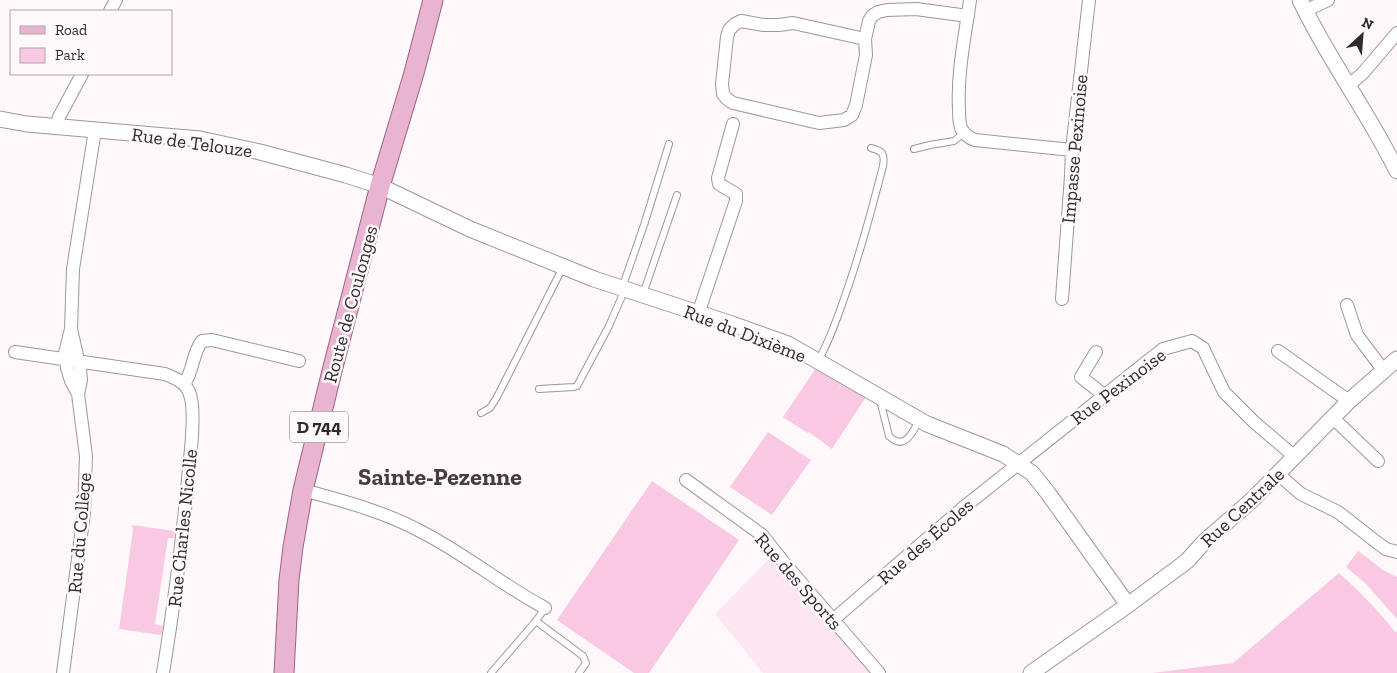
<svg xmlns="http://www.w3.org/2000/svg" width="1397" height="673" font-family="'Zilla Slab',serif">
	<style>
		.built { fill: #fde6f2 }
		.green { fill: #f9c8e2 }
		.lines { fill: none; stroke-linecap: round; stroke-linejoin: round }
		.service-casing { stroke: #a2949b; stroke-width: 8 }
		.minor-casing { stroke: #a2949b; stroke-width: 14 }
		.tertiary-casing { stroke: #a2949b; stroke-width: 17 }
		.primary-casing { stroke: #9e6384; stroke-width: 21 }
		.service { stroke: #fff; stroke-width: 6 }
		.minor { stroke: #fff; stroke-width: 12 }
		.tertiary { stroke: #fff; stroke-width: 15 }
		.primary { stroke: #e9b3d2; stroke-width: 19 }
		.labels { text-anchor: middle; stroke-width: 5; stroke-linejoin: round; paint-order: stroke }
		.shield { fill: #fef8fb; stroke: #6d686a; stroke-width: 1 }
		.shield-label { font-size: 18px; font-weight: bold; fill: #2f2a2c }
		.street-label { font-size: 19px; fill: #2f2a2c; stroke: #fef8fb }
		.district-label { font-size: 24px; font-weight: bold; fill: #473c42; stroke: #fef8fb }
	</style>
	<rect width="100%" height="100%" fill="#fef8fb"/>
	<path class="built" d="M771,557L871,673H763L715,614Z"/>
	<path class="green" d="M816,368L842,382L835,393L842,383L866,397L832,449L809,432L808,433L783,417Z
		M768,432L811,460L772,515L730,487Z
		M652,481L739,540L649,673H634L557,620Z
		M132,525L175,531L174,538H168L155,624L163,626L161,635L119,629L133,530Z
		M1358,551L1383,570L1397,577V619L1366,584L1346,567Z
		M1339,573C1359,591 1378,610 1395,632L1397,631V673H1152L1233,663Z"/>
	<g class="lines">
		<defs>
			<path id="service" d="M914,149L930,145L954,141L964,133
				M622,288L644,225L669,144
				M643,294L677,195
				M818,361C830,340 838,316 846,293C861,251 872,209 883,166C885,154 883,151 871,148
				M539,389L574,387L577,386L609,326L625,289
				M880,400L889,436C905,452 913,431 920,419
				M481,413L490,408L497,397L563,267
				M536,621L583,656L586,663L579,673
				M491,673L536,621L545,608"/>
			<path id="minor" d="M970,0C965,36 957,73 959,109C959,115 959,122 961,128C964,134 969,138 975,140L1072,150
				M110,11L116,0
				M1305,11L1328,0
				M865,39L793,23L779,25H764L741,21L735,24L729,30L727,37L722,84L723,94L727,99L733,103L819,123L844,120L852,115L856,105L866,55L865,39L869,21L872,16L878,12L887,10L916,9L968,16
				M1348,86L1363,73L1397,33
				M57,126L59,117L82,74
				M1062,299L1071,176L1072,150L1089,0
				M1347,305L1357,335L1384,371
				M698,314L736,201V194L719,184L718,178L733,124
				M1278,351L1349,401
				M15,352L165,374C175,378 185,382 189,392C196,406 191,451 189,468C183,537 174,605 163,673
				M1096,352L1081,377L1105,396
				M184,384C194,371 192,353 202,341L212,340L299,361
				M78,394L71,381L67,368L65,353L71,329L73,269L95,130
				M1333,418L1378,461
				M1278,474L1301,494L1338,512L1379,544L1386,549L1397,552
				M686,480L762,535L785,564L879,673
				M303,490C344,501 385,512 422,532C465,554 502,585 545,608
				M834,619L964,507L1163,349L1192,341L1203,348L1224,392L1254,422L1295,457
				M63,673L84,513L86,456L78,394L81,380L80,369L71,329"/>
			<path id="tertiary" d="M1300,0C1328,59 1368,112 1397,171
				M0,119L27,124L200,139L260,152L346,175L380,186L470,229L594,279L732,324L788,344L927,424L1003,454L1032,473L1048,493L1128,605
				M1031,673L1128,605L1187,561L1204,542L1252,500L1349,401L1397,359"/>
			<path id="primary" d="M284,673L289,580L293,547L303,490L332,371L380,186L414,73L433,0"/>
		</defs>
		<use href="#service" class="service-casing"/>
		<use href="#minor" class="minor-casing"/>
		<use href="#tertiary" class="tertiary-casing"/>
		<use href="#primary" class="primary-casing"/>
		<use href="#service" class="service"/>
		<use href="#minor" class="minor"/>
		<use href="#tertiary" class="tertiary"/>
		<use href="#primary" class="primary"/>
	</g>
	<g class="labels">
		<rect class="shield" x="290" y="411.5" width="58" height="31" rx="4"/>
		<g class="shield-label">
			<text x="319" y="433">D 744</text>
		</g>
		<g class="street-label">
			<text transform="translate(192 142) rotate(8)" y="7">Rue de Telouze</text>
			<text transform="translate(1074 149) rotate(-85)" y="7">Impasse Pexinoise</text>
			<text transform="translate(350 304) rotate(-75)" y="7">Route de Coulonges</text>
			<text transform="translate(745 333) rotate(21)" y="7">Rue du Dixième</text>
			<text transform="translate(1118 386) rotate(-37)" y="7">Rue Pexinoise</text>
			<text transform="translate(1242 507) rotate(-43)" y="7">Rue Centrale</text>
			<text transform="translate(182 528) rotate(-84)" y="7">Rue Charles Nicolle</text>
			<text transform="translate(79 533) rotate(-85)" y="7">Rue du Collège</text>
			<text transform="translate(925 541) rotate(-41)" y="7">Rue des Écoles</text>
			<text transform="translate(799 581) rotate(49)" y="7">Rue des Sports</text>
		</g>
		<g class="district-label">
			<text x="440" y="485">Sainte-Pezenne</text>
		</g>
	</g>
	<rect x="10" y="10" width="162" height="65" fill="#fef8fb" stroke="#aba6a8"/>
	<rect x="20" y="26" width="25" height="8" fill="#e9b3d2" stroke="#aba6a8"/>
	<text x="55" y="35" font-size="15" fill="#2f2a2c">Road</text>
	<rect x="20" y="48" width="25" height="15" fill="#f9c8e2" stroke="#aba6a8"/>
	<text x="55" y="60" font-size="15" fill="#2f2a2c">Park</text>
	<g transform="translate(1362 35) rotate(26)" stroke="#fef8fb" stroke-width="4" paint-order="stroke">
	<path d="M0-4L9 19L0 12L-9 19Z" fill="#2f2a2c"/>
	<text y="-8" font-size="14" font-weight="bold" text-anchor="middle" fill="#2f2a2c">N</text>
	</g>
</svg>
